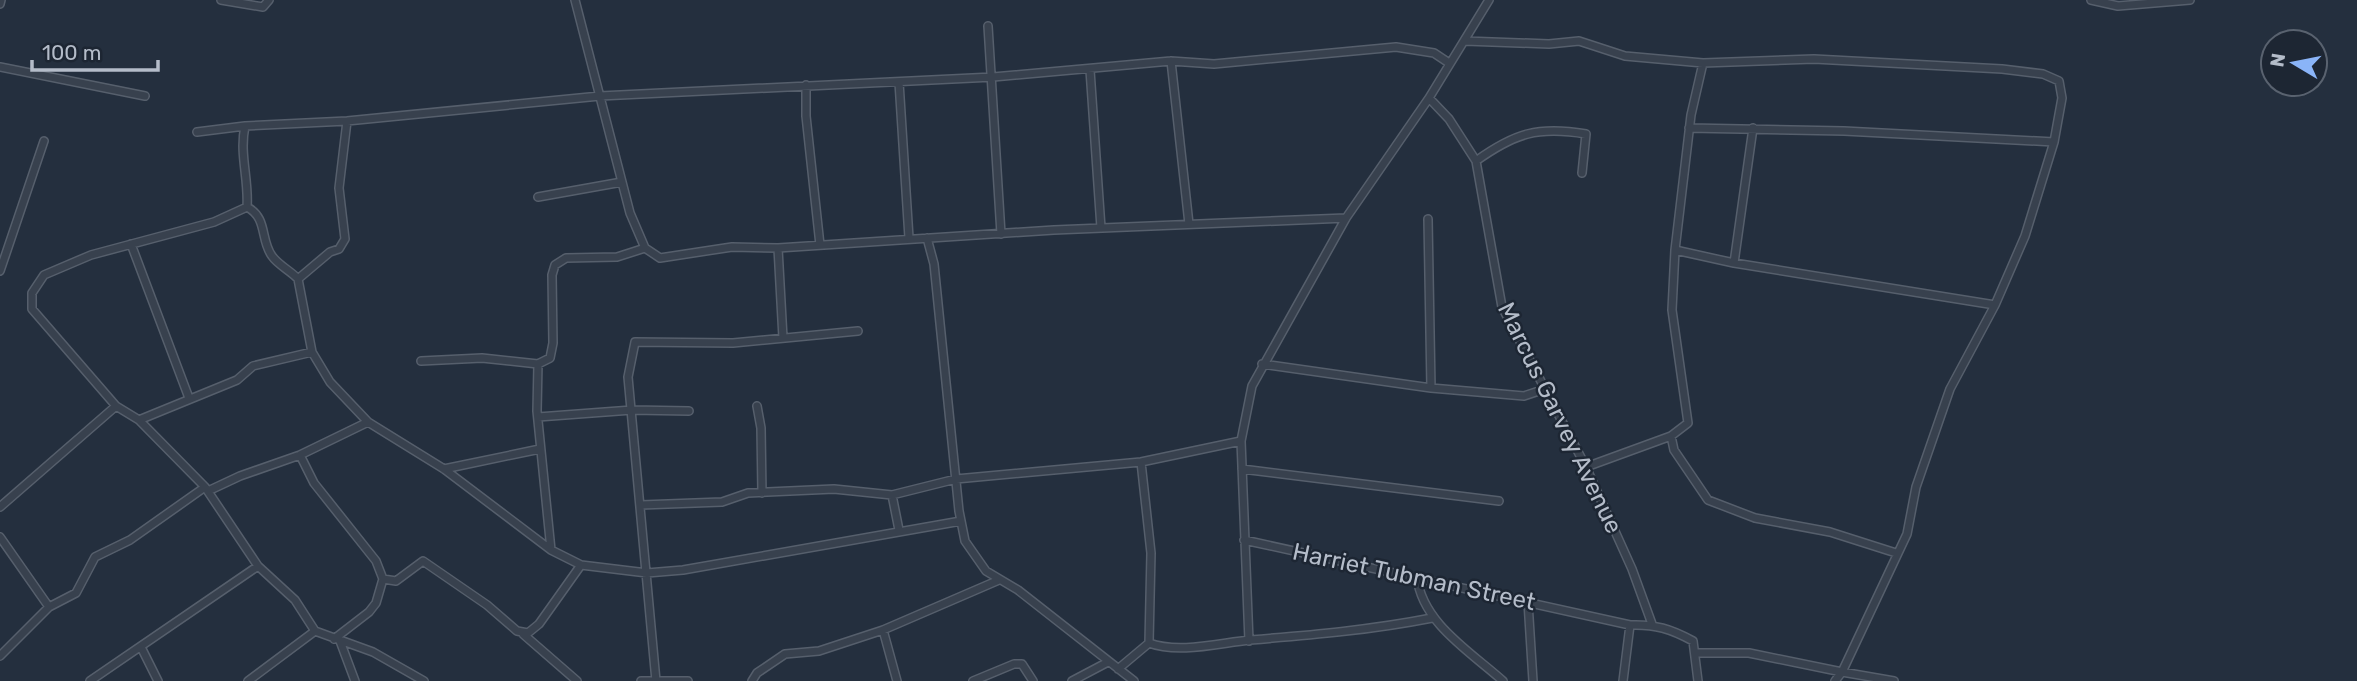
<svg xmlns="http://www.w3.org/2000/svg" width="2357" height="681" font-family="Rubik,sans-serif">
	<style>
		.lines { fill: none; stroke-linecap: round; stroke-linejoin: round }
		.street-casing { stroke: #565f6c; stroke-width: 10 }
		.street { stroke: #38414e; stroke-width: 7 }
		.labels { text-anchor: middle; stroke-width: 5; stroke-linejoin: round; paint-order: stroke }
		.street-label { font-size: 24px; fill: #b4bcc9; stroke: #1d2633 }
	</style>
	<rect width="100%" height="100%" fill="#242f3e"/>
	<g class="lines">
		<defs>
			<path id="street" d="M221,0L263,7L269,0
				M575,0L630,213L645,248L660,258L732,247L778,248L1054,230L1346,218
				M2091,0L2118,6L2190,0
				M0,4L1,0
				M988,26L1001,234
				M1465,41L1549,44L1579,41L1625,56L1703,63L1814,59L2002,69L2043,74L2059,81L2062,98L2054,142L2025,236L1995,305L1950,389L1916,487L1907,534L1842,672L1749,653H1695
				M1171,61L1189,224
				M0,67L145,96
				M1090,70L1101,228
				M899,82L909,238
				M806,85V116L820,245
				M1429,98L1449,119L1476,161L1502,307L1586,467L1632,569L1652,624
				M1689,128L1844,131L2054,142
				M197,132L245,126
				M1476,161C1515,133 1538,126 1586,134L1582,173
				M538,197L622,182
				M247,207C268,218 260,240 272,256C278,265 291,271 298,279L312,352L330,382L368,422L444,469L551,550L581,565L647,573L683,570L961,521
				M1428,219L1431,388
				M927,238L934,264L959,511L965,541L986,571L1018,590L1134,681
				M131,244L189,398
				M778,248L783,338
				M1675,250L1734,263L1995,305
				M1734,263L1753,128
				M0,271L44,141
				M298,279L330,252L339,249L345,239L339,188L347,121
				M421,361L482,358L538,364
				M1262,364L1431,388L1524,396L1545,389
				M757,406L761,428L762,493
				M538,417L632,410L689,411
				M139,420L237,380L253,366L312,352
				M1671,436L1674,450L1708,500L1755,518L1830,532L1896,553
				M300,455L314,483L376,561L383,579L376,603L369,612L334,639
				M1586,467L1671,436L1688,423L1672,310L1675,250L1691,115L1703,63
				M444,469L540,449
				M1242,469L1499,501
				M208,491L240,476L300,455L368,422
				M892,495L899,530
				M641,505L722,502L748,493L834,489L892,495L956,479L1141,462L1241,441
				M0,507L116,406
				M0,537L49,607
				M1244,540L1630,625C1655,624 1671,629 1693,641L1698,681
				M551,550L537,411L538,364L550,358L553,343L552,275L555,265L566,258L617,257L645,248
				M1417,577C1422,623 1471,652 1503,681
				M383,579L396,581L423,561L487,605L517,631L528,633L539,624L581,565
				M1528,602L1533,681
				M883,630L897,681
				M523,634L577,681
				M340,641L355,681
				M1249,641L1241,441L1252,386L1346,218L1429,98L1489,0
				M1149,643C1179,654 1219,643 1250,640C1312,635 1371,630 1432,618
				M141,647L158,681
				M0,656L49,607L76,593L95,557L130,540L205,487
				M1118,669L1149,643L1151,553L1141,462
				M90,681L258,566
				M248,681L315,631
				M424,681L373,652L315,631L295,600L258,566L205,487L139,420L116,406L32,309V293L44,275L91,255L214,222L247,207C249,179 239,154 245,126L347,121L600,96L993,77L1171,61L1214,64L1396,47L1434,53L1449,63
				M641,681H688
				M656,681L628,377L635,342L733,343L858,331
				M752,681L757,673L785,654L819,651L883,630L999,580
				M973,681L1014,664H1022L1033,681
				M1072,681L1108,662
				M1623,681L1630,625
				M1835,681L1842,672L1894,681"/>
		</defs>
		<use href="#street" class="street-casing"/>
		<use href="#street" class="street"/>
	</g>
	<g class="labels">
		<g class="street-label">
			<text transform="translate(1560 418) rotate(64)" y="8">Marcus Garvey Avenue</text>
			<text transform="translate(1414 577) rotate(12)" y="8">Harriet Tubman Street</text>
		</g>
	</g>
	<g transform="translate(2294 63) rotate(280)"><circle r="33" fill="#1d2633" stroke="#59626f" stroke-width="2"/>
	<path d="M0-5L12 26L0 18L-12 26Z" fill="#8ab4f8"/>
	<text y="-10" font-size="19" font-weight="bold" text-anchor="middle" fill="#b4bcc9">N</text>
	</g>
	<path d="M32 60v10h126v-10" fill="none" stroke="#b4bcc9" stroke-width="3.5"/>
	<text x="42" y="60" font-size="21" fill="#b4bcc9" stroke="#1d2633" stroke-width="5" paint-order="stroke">100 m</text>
</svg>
